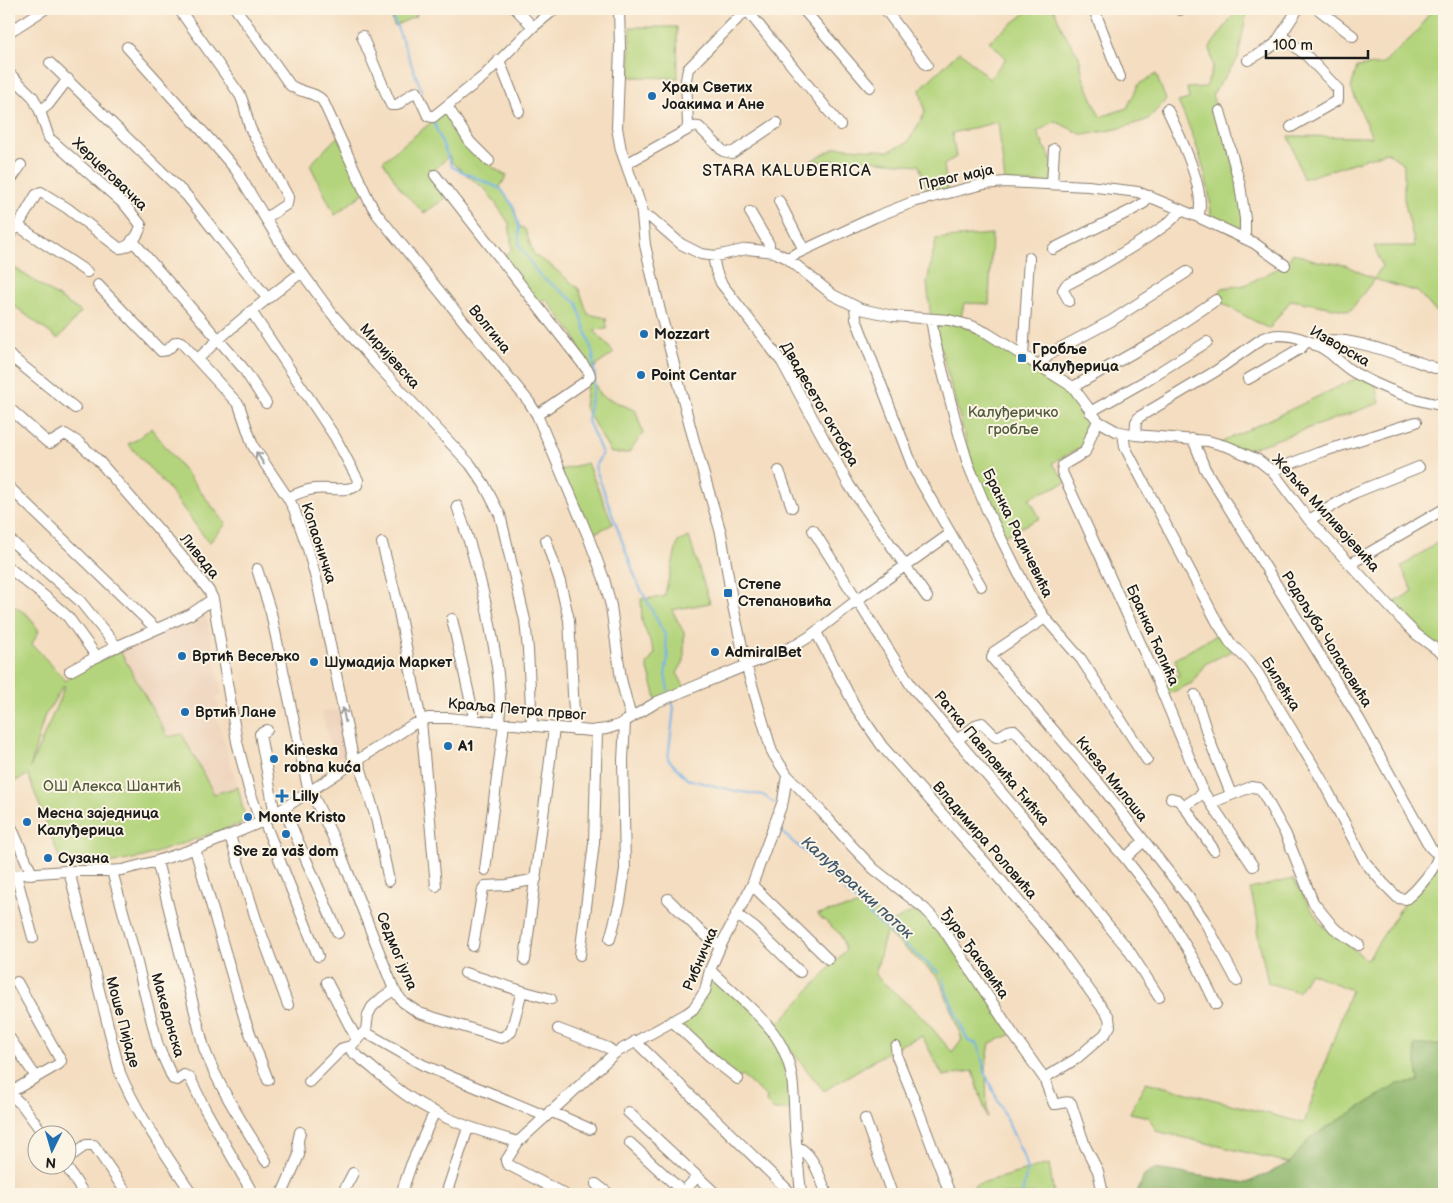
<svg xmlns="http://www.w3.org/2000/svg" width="1453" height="1203" font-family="'Balsamiq Sans',sans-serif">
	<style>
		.built { fill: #edd1ba }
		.green { fill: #b3d47c; stroke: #68784c; fill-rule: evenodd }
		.forest { fill: #8eb66c; stroke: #556944 }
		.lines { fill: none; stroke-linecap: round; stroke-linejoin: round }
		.stream { stroke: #75b3e8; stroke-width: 2 }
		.minor-casing { stroke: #887c6e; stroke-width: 12 }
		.minor { stroke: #fff; stroke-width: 10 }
		.oneway { stroke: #999 }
		.poi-dot { fill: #1f6fb2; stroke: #fcf5e5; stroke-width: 2 }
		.labels { text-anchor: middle; stroke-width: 4; stroke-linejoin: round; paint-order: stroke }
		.poi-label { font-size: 15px; font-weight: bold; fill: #1c1c1c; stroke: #fcf5e5; text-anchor: start }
		.street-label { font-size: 15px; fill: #1c1c1c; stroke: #fcf5e5 }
		.park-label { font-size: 15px; fill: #515c3e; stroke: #fcf5e5 }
		.neighbourhood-label { font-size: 16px; letter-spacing: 1px; fill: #1c1c1c; stroke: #fcf5e5 }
		.water-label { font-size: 16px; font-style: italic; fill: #40586e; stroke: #fcf5e5 }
	</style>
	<rect width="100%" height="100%" fill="#fcf5e5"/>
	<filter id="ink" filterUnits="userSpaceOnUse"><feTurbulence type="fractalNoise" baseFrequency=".02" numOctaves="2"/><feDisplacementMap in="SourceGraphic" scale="10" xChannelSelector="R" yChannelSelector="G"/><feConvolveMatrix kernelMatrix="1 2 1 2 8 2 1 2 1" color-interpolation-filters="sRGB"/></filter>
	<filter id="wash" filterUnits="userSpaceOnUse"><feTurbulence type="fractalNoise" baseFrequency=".0096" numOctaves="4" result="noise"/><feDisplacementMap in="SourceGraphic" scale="20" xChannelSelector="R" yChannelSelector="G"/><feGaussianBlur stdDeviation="1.12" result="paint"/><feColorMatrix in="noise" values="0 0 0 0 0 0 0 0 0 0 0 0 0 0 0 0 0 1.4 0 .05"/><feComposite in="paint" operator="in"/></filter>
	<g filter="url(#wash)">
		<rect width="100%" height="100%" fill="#f4ddc0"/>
		<path class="built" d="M206,612L222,695L216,698L221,714L216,716L238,787L214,795L183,734L168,738L120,651Z
			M338,709L348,756L334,759L322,712Z
			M9,822L30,871L9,872Z"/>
		<path class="green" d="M389,9H418L416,16L394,26Z
			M1031,9H1054L1063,31L1079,56L1083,77L1100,117L1127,108L1139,84L1156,74L1166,100L1147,120L1117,129L1083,135L1055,121L1037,132L1053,164L1052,184L1005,182L998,122L952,133L956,157L944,165L948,192L930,197L919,165L859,159L807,163L837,147L889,151L908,142L925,113L920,89L960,51L989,79L1006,58L989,41Z
			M1238,9H1243L1246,16L1238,58L1212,95L1240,185L1245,239L1211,223C1212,184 1195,137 1178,102L1189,99L1187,88L1206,87L1213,67L1210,47Z
			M1432,9H1444V321L1418,292L1374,279L1350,311L1291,300L1269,329L1216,300L1222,288L1245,285L1285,265L1293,253L1317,261L1345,265L1374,279L1382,266L1374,246H1415L1404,199V164L1387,152L1303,179L1289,136L1372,137L1351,88L1357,67L1383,64L1416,33Z
			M630,27H677L678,78L630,77Z
			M448,109L487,163L504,175H507L500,187L514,207L519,226L525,229L534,255L550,265L579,289L588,314L606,318L607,329L594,330L614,353L589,371L600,395L636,411L643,434L628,453H611L584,406L589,372L574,335L546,299L535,303L500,261L512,249L509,223L487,191L451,162L449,156L431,173L446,198L424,213L402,191L383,161Z
			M338,136L365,192L335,215L310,165Z
			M992,234L989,304L964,303L960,322L931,319L927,283L936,239Z
			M9,264L81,312L58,339L9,302Z
			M934,324H956L982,334L1071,391L1089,419L1083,446L1052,463L1067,482L1029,498L1040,518L1002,537L981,495Z
			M1361,376L1375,382L1380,403L1241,452L1218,444Z
			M151,428L226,524L209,543L168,488L128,444L136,440Z
			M587,463L613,524L588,536L560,470Z
			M689,537L710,603L672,610L684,633V661L677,673L686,690L657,702L647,665L655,653L642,622L641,599L664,597L678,542Z
			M1444,538V656L1389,606L1413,591L1401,567Z
			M9,603L28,615L39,631L32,644L66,681L73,674L120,651L168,737L182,734L214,794L238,787L246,822L143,857L113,863L62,865L28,775L9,784ZM64,685L65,686L30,768L44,717Z
			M1223,631L1236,649L1205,664L1192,683L1164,696L1158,682L1179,675L1175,659Z
			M1444,857V1044L1419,1082L1310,1138L1290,1163L1156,1131L1149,1117L1130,1113L1146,1082L1304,1123L1351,990L1310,973L1298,992L1268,983L1257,931L1259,926L1250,889L1293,879L1320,923L1367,960L1408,897L1428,879Z
			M867,904L890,923L913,911L942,927L1013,1034L990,1043L986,1066L987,1117L973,1071L943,1076L922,1036L896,1047L824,1091L780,1037L795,1110H774L766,1102L767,1097L742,1076L739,1078L678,1024L693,1009L710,970L766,1023L781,1021L846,950L840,934L817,914ZM886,932L939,978L962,1039L952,1052L925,1020L875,975Z
			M1049,1164L1054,1194H976L974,1185Z"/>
		<path class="forest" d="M1444,1044V1194H1136L1145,1174L1155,1169L1247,1183L1290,1163L1310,1138L1398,1084L1419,1082L1414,1045Z"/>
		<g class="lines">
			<path class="stream" d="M390,9L422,91
				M434,123L452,167L501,189L512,204L519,226V245L539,275L577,303L593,354L595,378L590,404L588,421L602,453L595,467L637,582L665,635L668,658L665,674L668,690
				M672,702L674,708L668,759L687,779L735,791L763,795L774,803
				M778,827L786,836L809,855L874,919L939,973
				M943,978L947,993L968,1041L978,1044L986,1075L1023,1155L1027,1170L1022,1194"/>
		</g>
	</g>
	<g filter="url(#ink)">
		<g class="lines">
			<defs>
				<path id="minor" d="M179,9L240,95C246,107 246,118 251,130L288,197L287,204L266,218
					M236,9L290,85C300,93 314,91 323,101L369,201L377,214L529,402L537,415L588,536L604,579L611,606L621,679L631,718
					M516,9L533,27
					M619,9L620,47L617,128L621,150L641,206L645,245L660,311L694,441L721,533L733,606L746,665L772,752L787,775L822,812L851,845L874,869L925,909L942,927L1013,1034L1044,1078L1054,1104C1060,1105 1066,1100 1071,1103L1085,1146L1098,1171L1103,1194
					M746,9L840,125
					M803,9L870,87
					M885,9L927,65
					M1094,9L1120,77
					M1179,9L1180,10
					M1318,9L1353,36
					M9,32L45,9
					M1281,35L1307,56L1338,89V100L1291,127
					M362,36L391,105H397L413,93L417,92L428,116L433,117L484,76L533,27L555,9
					M127,47L213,143L236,170L281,244L333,315L377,365L470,464L484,484L500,515L525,620L528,650L532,726
					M499,60L519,111
					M1248,60L1268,49L1275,44L1298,9
					M50,63L187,196L267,298
					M9,73L33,97L40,111L49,138L125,205L141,225C139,235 129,249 119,248L67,208L41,192L36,195L18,226L9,235
					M447,106L470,142L489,161
					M1167,109C1178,132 1208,192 1198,217
					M40,111L48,105L68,79
					M1220,111L1240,185L1245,219V239
					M688,126L699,127L723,151L732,153L777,123
					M626,164L687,130L688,124L686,80L688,69L747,9
					M435,175L589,372L590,376L586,381L537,415
					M9,182L21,165
					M1052,184L1054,149
					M779,201L804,250
					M750,212L769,244V250
					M643,216L651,218L681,244L701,254L716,256L747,249L774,252L787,258L833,295L861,309L893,316L949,320L972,326L987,333L1073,387L1098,421L1116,431L1135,435L1208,441L1229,447L1258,460L1272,471L1309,520L1402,620L1416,634L1444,655
					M18,226L87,272
					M132,240L243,368L266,403
					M1053,249L1132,210L1144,203L1150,196
					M713,256L716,271L721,283L782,362L849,485L927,597
					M787,258L875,217L913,202L984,184L1005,182L1088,186L1138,192L1198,217L1254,243L1285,265
					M98,285L161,351L167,350L176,342H181L239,405L253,446L288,498L294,509L308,549L319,590L354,763
					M1069,301L1063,290L1066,285C1096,270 1123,253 1151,235C1161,228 1174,221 1180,209
					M855,306L856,319L914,470L981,586
					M251,311L335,437L358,480L357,485C350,493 326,487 314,489C305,490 296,494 288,498
					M931,319L935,342L959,434L968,464L987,510L1030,596L1045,618L1081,659L1147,760
					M1315,345C1335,328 1411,360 1435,368
					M9,355L75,408
					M1023,356L1029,258
					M198,359C230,327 266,299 302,272
					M1038,366L1051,353L1111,321L1187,272
					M1248,379L1301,348L1307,341
					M1073,387L1161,337L1216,300
					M9,408L46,441L50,443L65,434L78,442L98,460L185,560L209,591L213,599L237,742L249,789L261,823
					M1090,412L1145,381L1207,342
					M1098,421L1092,433L1085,452L1063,465L1062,472L1158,682L1204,793L1253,866
					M1123,433L1125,447L1216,620L1231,644L1249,661L1259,675L1322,780L1365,862L1383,883L1398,898L1406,899C1418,889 1437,868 1439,852
					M1135,435L1136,422L1139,417L1216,371L1263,338C1285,330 1312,340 1331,354C1339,361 1346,368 1355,373C1378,386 1418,403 1444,405
					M1193,439L1205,469L1359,719L1430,847L1434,851L1439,852
					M779,471L792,507
					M1272,471L1318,453L1416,422
					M9,487L156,629
					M457,506C474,552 486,598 494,647C498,672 502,697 499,723
					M1309,520L1354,493L1419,467
					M813,530L912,687L1030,826L1107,924L1128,949L1159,997
					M9,539L80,601L117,647
					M546,540L560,582L569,620L575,730
					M382,543L396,597L421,721L436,886
					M1350,564L1444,509
					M9,568L48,599L68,617L97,657
					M257,569L271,613L309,793
					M1045,618L994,652L992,658L1102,787L1189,898L1204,920L1237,981
					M452,619L473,712V720
					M816,632L856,708L882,746L993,871L1057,946L1109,1017L1110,1026L1105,1034L1076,1059L1044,1078
					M70,671L111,649L191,614L213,599
					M1195,695L1209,739L1231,794
					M267,730L260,734L275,815
					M957,740L978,724L982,723L996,737C1003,736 1007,729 1014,730L1017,733L1125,858L1159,902L1196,963L1216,1004
					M358,760L376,818L389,881
					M311,791L340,852L394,990L403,1002L419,1013L501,1038L511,1032L522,991
					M1171,798L1178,800L1184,806L1214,850
					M1211,803L1251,787L1259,788L1263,793L1286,835L1313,902L1334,928L1359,945
					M1184,806L1204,793
					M284,809L338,933
					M264,821L318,956
					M9,822L32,874
					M230,836L256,919L288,1005
					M195,849L245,1020L268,1080
					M1125,858L1144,841
					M157,861L204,1048C219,1088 244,1125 266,1161
					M485,870L504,724
					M69,871L120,1073C138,1116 167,1155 192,1194
					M112,871L135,955L158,1046L173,1079L177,1080L184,1075L190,1078L205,1109L253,1194
					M9,875L66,871H106L122,870L157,861L206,845L264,821L412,725L428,718H448L591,731L606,729L619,725L657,702L796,645L809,637L857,600L950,534
					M16,875L33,938
					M752,885L828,959
					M668,899L698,929L720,947
					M736,914L755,928L800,972
					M610,939L620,902L625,869L623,760L625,722
					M473,946L483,889L485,886L507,885L536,879
					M580,955L594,843L597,730
					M525,960L554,728
					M710,970C729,989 763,1016 777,1038C796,1068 793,1093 795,1126C796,1149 799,1172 801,1194
					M465,973L522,991L551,999
					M327,982L357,1040
					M672,1021L716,1062L738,1079
					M558,1029L608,1048L615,1053
					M365,1032L423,1065L545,1116
					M9,1037L36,1077
					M635,1041L792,1194
					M351,1046L352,1052C372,1066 389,1084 409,1097C443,1120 479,1131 518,1142L615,1053L686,1014L693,1009L705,991L710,970L720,947L752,885L783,801L787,775
					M351,1046L366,1030L368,1015L372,1007L383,997L394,990
					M896,1047L897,1057L918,1109L950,1194
					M309,1082L343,1048L351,1046
					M9,1093L59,1064L61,1061L17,982
					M9,1093L22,1105L45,1136
					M550,1111L590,1129
					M628,1112L716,1194
					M865,1119L892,1194
					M518,1142L506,1161L507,1164L564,1194
					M630,1143L683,1192L697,1177
					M797,1147C814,1153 820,1179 827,1194
					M68,1158L86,1145H94L127,1194
					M66,1166L84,1194
					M596,1184L609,1194
					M282,1194L299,1155L298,1141L300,1132
					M342,1194L353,1173
					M401,1194L411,1165L434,1113
					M446,1194L468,1128"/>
			</defs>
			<use href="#minor" class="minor-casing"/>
			<use href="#minor" class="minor"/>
		</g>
		<defs><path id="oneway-shaft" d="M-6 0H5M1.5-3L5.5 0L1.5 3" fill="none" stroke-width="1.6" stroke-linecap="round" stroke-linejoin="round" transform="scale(1.25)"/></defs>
		<g class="oneway">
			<use href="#oneway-shaft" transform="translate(260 458) rotate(-122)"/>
			<use href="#oneway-shaft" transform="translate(344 715) rotate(-101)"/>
		</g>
	</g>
	<g class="poi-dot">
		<circle cx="652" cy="96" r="5"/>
		<circle cx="644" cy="334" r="5"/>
		<rect x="1017" y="353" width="10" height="10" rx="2.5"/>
		<circle cx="641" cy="375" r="5"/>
		<rect x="723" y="588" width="10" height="10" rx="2.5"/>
		<circle cx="715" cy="652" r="5"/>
		<circle cx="182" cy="656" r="5"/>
		<circle cx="314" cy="662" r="5"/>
		<circle cx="185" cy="712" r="5"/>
		<circle cx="448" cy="746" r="5"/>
		<circle cx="274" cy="759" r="5"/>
		<path d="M279.5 788.5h5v5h5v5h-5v5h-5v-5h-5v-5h5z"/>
		<circle cx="248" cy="817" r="5"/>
		<circle cx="27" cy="822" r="5"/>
		<circle cx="286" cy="834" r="5"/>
		<circle cx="48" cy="858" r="5"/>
	</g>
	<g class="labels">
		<g class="poi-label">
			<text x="662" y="92">Храм Светих<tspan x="662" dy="17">Јоакима и Ане</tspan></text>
			<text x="654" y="339">Mozzart</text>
			<text x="1032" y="354">Гробље<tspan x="1032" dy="17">Калуђерица</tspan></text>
			<text x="651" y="380">Point Centar</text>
			<text x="738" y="589">Степе<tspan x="738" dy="17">Степановића</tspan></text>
			<text x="725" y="657">AdmiralBet</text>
			<text x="192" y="661">Вртић Весељко</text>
			<text x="324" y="667">Шумадија Маркет</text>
			<text x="195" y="717">Вртић Лане</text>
			<text x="458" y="751">A1</text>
			<text x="284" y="755">Kineska<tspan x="284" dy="17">robna kuća</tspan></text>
			<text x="292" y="801">Lilly</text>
			<text x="37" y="818">Месна заједница<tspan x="37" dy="17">Калуђерица</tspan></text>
			<text x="258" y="822">Monte Kristo</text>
			<text x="286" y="856" text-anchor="middle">Sve za vaš dom</text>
			<text x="58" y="863">Сузана</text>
		</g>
		<g class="street-label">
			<text transform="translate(110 174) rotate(44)" y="5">Херцеговачка</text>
			<text transform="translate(956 177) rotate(-12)" y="5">Првог маја</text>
			<text transform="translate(490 329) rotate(51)" y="5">Волгина</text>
			<text transform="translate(1340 346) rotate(30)" y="5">Изворска</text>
			<text transform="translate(390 356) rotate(48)" y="5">Миријевска</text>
			<text transform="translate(820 404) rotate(60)" y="5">Двадесетог октобра</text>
			<text transform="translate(1326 513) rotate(48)" y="5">Жељка Миливојевића</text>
			<text transform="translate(1018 533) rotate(64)" y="5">Бранка Радичевића</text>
			<text transform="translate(319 543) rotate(72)" y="5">Копаоничка</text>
			<text transform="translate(200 556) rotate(51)" y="5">Ливада</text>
			<text transform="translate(1153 635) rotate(66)" y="5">Бранка Ћопића</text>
			<text transform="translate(1327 639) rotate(58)" y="5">Родољуба Чолаковића</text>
			<text transform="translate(1281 684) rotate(58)" y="5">Билећка</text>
			<text transform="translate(517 709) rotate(5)" y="5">Краља Петра првог</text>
			<text transform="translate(992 758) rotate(50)" y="5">Ратка Павловића Ћићка</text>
			<text transform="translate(1112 779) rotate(51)" y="5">Кнеза Милоша</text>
			<text transform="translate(985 840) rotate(49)" y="5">Владимира Роловића</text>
			<text transform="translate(397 951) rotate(67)" y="5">Седмог јула</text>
			<text transform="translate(975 953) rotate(55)" y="5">Ђуре Ђаковића</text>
			<text transform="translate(700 959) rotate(-67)" y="5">Рибничка</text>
			<text transform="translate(168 1015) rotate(74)" y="5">Македонска</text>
			<text transform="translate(123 1022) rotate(75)" y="5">Моше Пијаде</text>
		</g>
		<g class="park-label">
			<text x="1013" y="417">Калуђеричко<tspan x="1013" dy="17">гробље</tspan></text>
			<text x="112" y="791">ОШ Алекса Шантић</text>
		</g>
		<g class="neighbourhood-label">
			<text x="787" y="176">STARA KALUĐERICA</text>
		</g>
		<g class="water-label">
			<text transform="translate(858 887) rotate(42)" y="6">Калуђерачки поток</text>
		</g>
	</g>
	<rect width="1453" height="1203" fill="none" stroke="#fcf5e5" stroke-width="30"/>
	<g transform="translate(52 1150) rotate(185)"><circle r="24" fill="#fcf5e5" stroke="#a29e95"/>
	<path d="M0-4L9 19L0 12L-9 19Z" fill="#1f6fb2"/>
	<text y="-8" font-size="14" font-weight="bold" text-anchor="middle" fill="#1c1c1c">N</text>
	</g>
	<path d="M1266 50v8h102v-8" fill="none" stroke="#1c1c1c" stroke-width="2.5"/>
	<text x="1273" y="50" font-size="15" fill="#1c1c1c" stroke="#fcf5e5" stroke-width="4" paint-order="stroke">100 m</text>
</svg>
